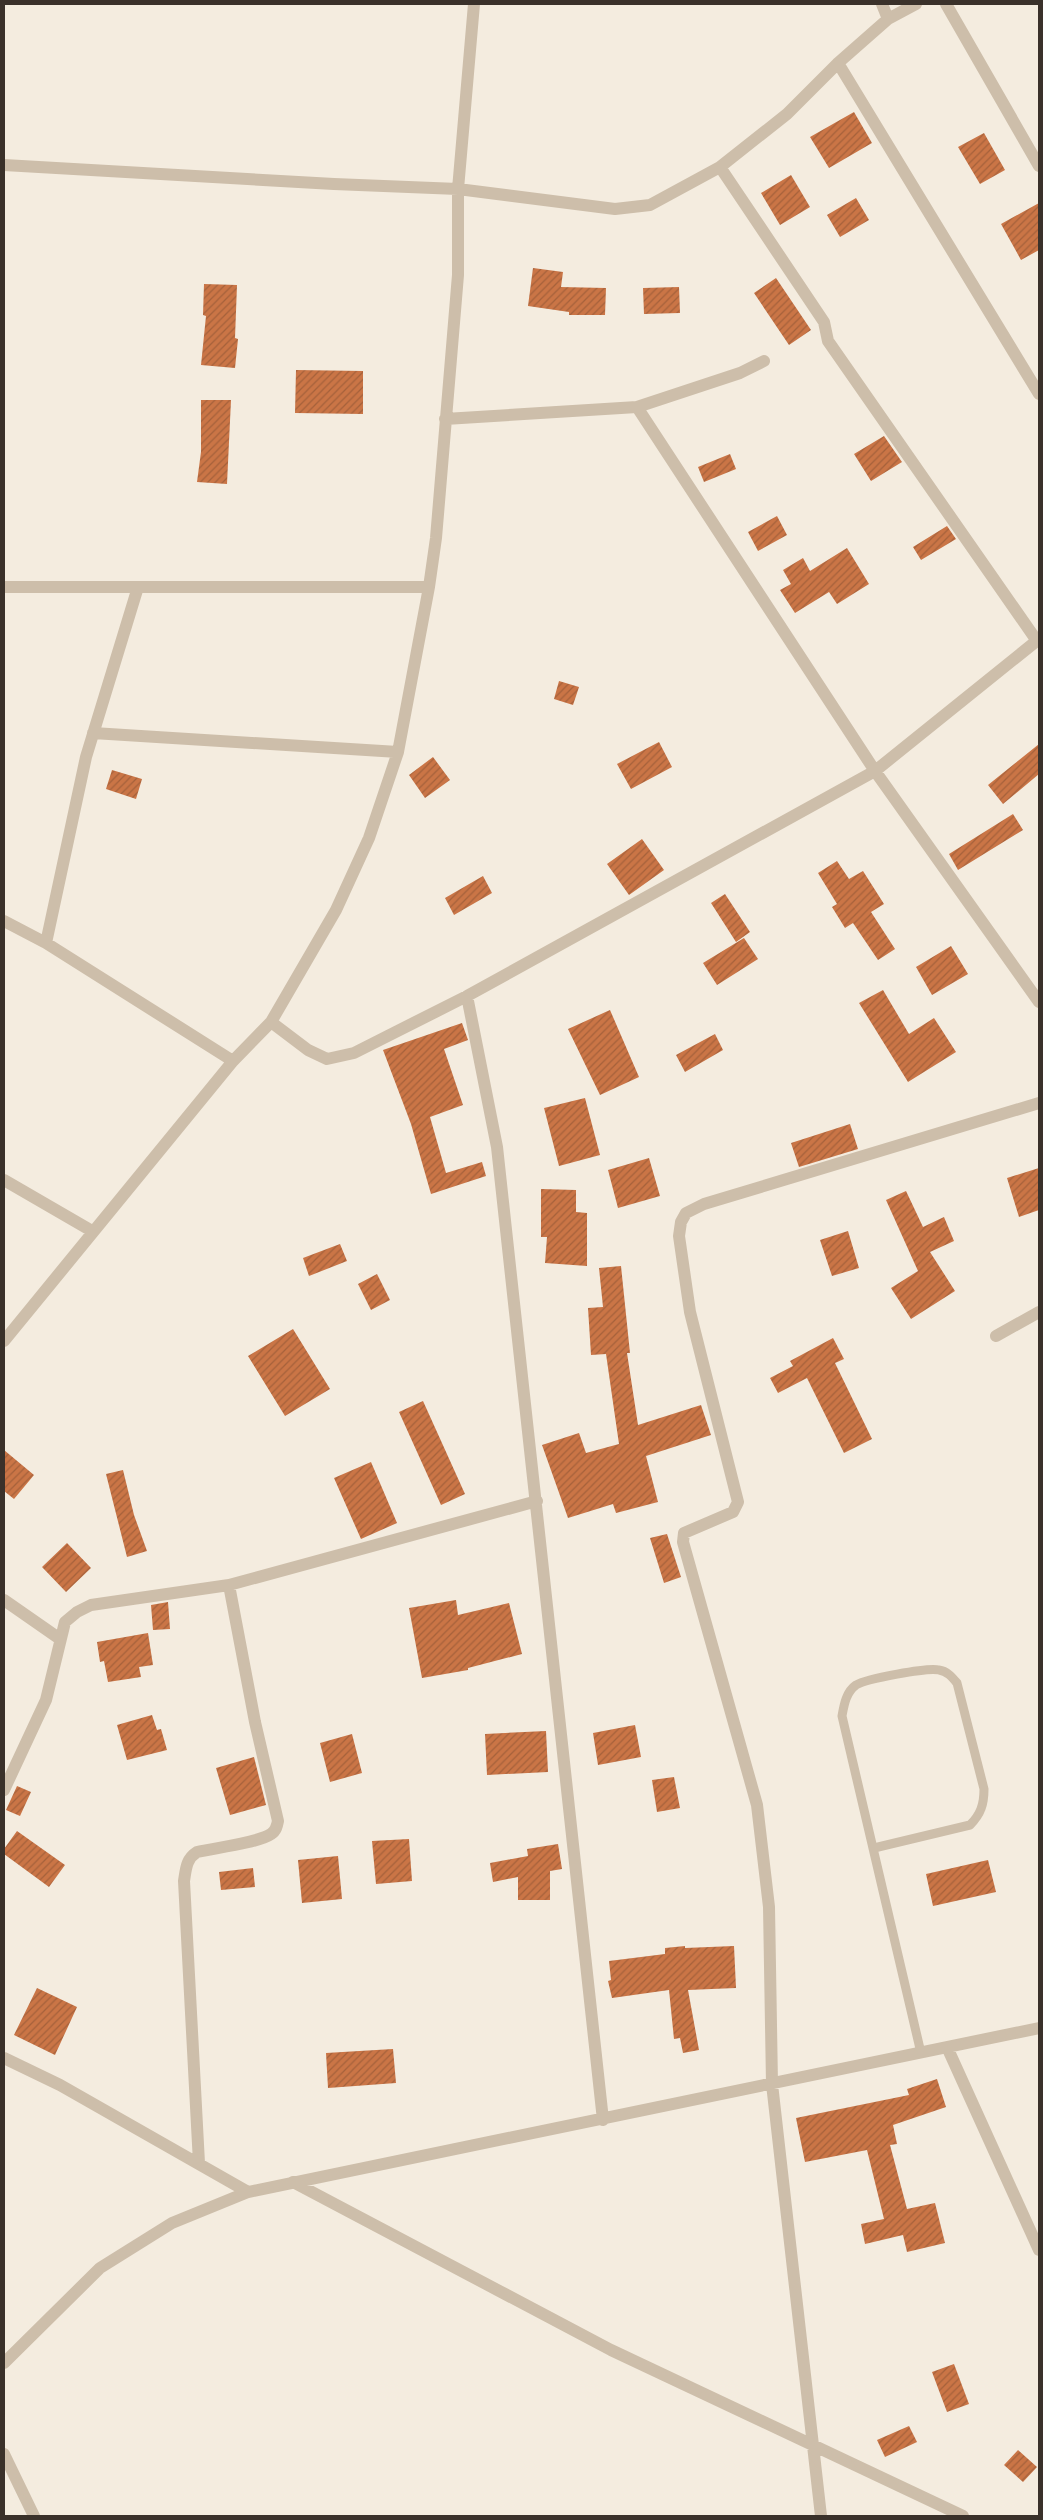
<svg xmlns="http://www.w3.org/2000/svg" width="1043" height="2520" font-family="Barlow,sans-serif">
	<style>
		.building { fill: url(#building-hatch) }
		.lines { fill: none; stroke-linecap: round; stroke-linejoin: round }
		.service { stroke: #cdbeaa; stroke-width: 9 }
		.minor { stroke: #cdbeaa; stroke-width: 12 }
	</style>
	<defs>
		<pattern id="building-hatch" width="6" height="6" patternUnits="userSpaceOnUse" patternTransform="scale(1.25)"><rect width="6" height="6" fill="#ca7546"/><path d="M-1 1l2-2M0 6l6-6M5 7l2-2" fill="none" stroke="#a5613b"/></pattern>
	</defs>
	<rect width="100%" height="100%" fill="#f4ecdf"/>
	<path class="building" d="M854,112L872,143L829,168L810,137Z
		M984,133L1005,170L980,184L958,147Z
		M791,175L810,207L780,225L761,193Z
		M856,198L869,220L840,237L827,215Z
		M1039,203V250L1021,260L1001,224Z
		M533,268L563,272L561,287L606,288L605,315H569V312L528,306Z
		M776,278L811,330L789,345L754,293Z
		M204,284L237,285L235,338L238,339L235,368L201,365L206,316L203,315Z
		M679,287L680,313L644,314L643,288Z
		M296,370L363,371V414L295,413Z
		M201,400H231L227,484L197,482L201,452Z
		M884,436L902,462L871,481L854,454Z
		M730,454L736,469L704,482L698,467Z
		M777,516L787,535L758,551L748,532Z
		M947,526L956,539L921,560L913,547Z
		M847,548L869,584L837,604L829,592L795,613L780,590L791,584L783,570L803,558L810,571Z
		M559,681L579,687L573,705L554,699Z
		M659,742L672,767L631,789L617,764Z
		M1039,744V774L1003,804L988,785Z
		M433,757L450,780L425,798L409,775Z
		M112,770L142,779L136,799L106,789Z
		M1013,814L1023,830L958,870L949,854Z
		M642,839L664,870L629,895L607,864Z
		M837,861L849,879L863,871L884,904L871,912L895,949L878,960L853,923L845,928L832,907L837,904L818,873Z
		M483,876L492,893L454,915L445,898Z
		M725,894L750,932L736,942L711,903Z
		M744,938L758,959L717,985L703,963Z
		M951,946L968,974L932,995L916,967Z
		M883,990L909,1034L934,1018L956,1052L908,1082L859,1003Z
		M610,1010L639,1077L600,1095L568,1029Z
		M462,1023L468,1040L444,1049L463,1105L430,1117L446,1173L482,1162L486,1176L431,1194L411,1124L383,1050Z
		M715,1034L723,1050L685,1072L676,1055Z
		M585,1098L600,1155L559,1166L544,1108Z
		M850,1124L858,1149L799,1167L791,1143Z
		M649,1158L660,1196L618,1208L608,1170Z
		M1039,1168V1210L1019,1217L1007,1178Z
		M541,1189L576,1190V1212L587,1213V1266L545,1263L547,1237H541Z
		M906,1191L923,1227L944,1217L954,1241L930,1252L955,1291L911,1319L891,1288L918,1271L886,1200Z
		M848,1231L859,1268L832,1276L820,1240Z
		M340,1244L347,1261L309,1276L303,1258Z
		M621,1266L630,1353H627L638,1425L701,1405L711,1435L646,1456L658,1502L616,1513L613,1504L568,1518L542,1445L579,1433L586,1453L619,1444L606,1354L591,1355L588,1308L603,1307L599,1268Z
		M377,1274L390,1300L371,1310L358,1284Z
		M293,1329L330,1389L285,1416L248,1356Z
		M833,1338L844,1359L835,1363L872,1439L844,1453L807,1378L778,1393L770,1378L793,1366L790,1361Z
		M423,1401L465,1494L441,1505L399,1412Z
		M4,1450L34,1475L14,1499L4,1491Z
		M371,1462L397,1523L361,1539L334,1478Z
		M123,1470L134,1515L147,1551L127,1557L106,1474Z
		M667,1534L681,1577L664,1583L650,1538Z
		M67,1543L91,1568L66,1592L42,1567Z
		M456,1600L458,1615L509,1603L522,1654L468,1668V1670L422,1678L409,1608Z
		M168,1602L170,1629L153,1630L151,1605Z
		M148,1633L153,1665L139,1667L141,1677L108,1682L104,1661L100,1662L97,1642Z
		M152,1715L157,1730L161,1729L167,1750L127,1760L117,1725Z
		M635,1725L641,1757L598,1765L593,1733Z
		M546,1731L548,1772L487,1775L485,1734Z
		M352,1734L362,1773L330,1782L320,1743Z
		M254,1757L266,1805L230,1815L216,1768Z
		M674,1777L680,1808L657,1812L652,1780Z
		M17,1786L31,1792L20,1816L6,1810Z
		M17,1831L65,1865L49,1887L4,1854V1849Z
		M409,1839L412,1881L376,1884L372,1841Z
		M558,1844L562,1869L550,1871V1900H518V1877L493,1882L490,1863L528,1856L527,1849Z
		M338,1856L342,1899L302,1903L298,1860Z
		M988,1860L996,1892L933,1906L926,1874Z
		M253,1868L255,1887L221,1890L219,1872Z
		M685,1946V1948L734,1946L736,1988L688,1990L699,2050L683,2053L680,2038L674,2039L669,1990L612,1998L608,1981L611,1980L609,1961L665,1954V1948Z
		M37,1988L77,2007L55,2055L14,2035Z
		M393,2049L396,2083L328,2088L326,2053Z
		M937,2079L946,2107L893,2125L897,2144L890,2145L907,2209L935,2203L945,2243L907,2252L903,2235L865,2244L861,2224L884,2219L867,2150L805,2162L796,2118L909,2095L907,2089Z
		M954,2364L969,2404L947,2412L932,2372Z
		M909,2426L917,2442L885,2457L877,2440Z
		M1018,2450L1037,2467L1023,2482L1004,2465Z"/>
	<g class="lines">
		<path class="service" d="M874,1848L970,1825C981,1814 984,1804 984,1789L957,1683C952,1677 947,1671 939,1670C928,1667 866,1679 856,1685C846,1692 844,1705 842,1716L921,2053"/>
		<path class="minor" d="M882,4L888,19
			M946,4L1039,166
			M838,63L1039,394
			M4,165L334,184L458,189L615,209L650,205L720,167L787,114L838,63L888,19L916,4
			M720,167L824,322L828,341L1037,641
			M637,407L875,771L1039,1002
			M445,419L637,407L740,373L764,361
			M4,587H429
			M93,733L398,752
			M4,921L46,943L233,1061
			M46,943L86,757L138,587
			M467,996L497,1147L603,2120
			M271,1022L308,1050L327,1059L354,1053L467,996L875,771L1039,639
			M4,1180L92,1231
			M996,1336L1039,1312
			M4,1341L233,1061L271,1022L336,910L369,838L398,752L429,587L436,538L458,275V189L474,4
			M4,1600L60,1639
			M4,1790L46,1700L65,1622L77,1612L91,1605L229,1585L537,1501
			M947,2047L1039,2250
			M4,2058L60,2085L248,2192
			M199,2163L184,1881C186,1869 186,1859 197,1852C214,1848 258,1843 271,1834C276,1831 277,1826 278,1821L255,1722L229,1585
			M293,2182L611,2350L963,2516
			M4,2363L100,2268L172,2223L248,2192L1039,2028
			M4,2454L34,2516
			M821,2516L772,2084L769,1907L757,1805L683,1542L684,1533L733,1512L738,1502L690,1312L679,1236L681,1222L686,1213L704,1204L1039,1103"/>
	</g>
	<rect width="1043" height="2520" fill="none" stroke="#3a312a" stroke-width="10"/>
</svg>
